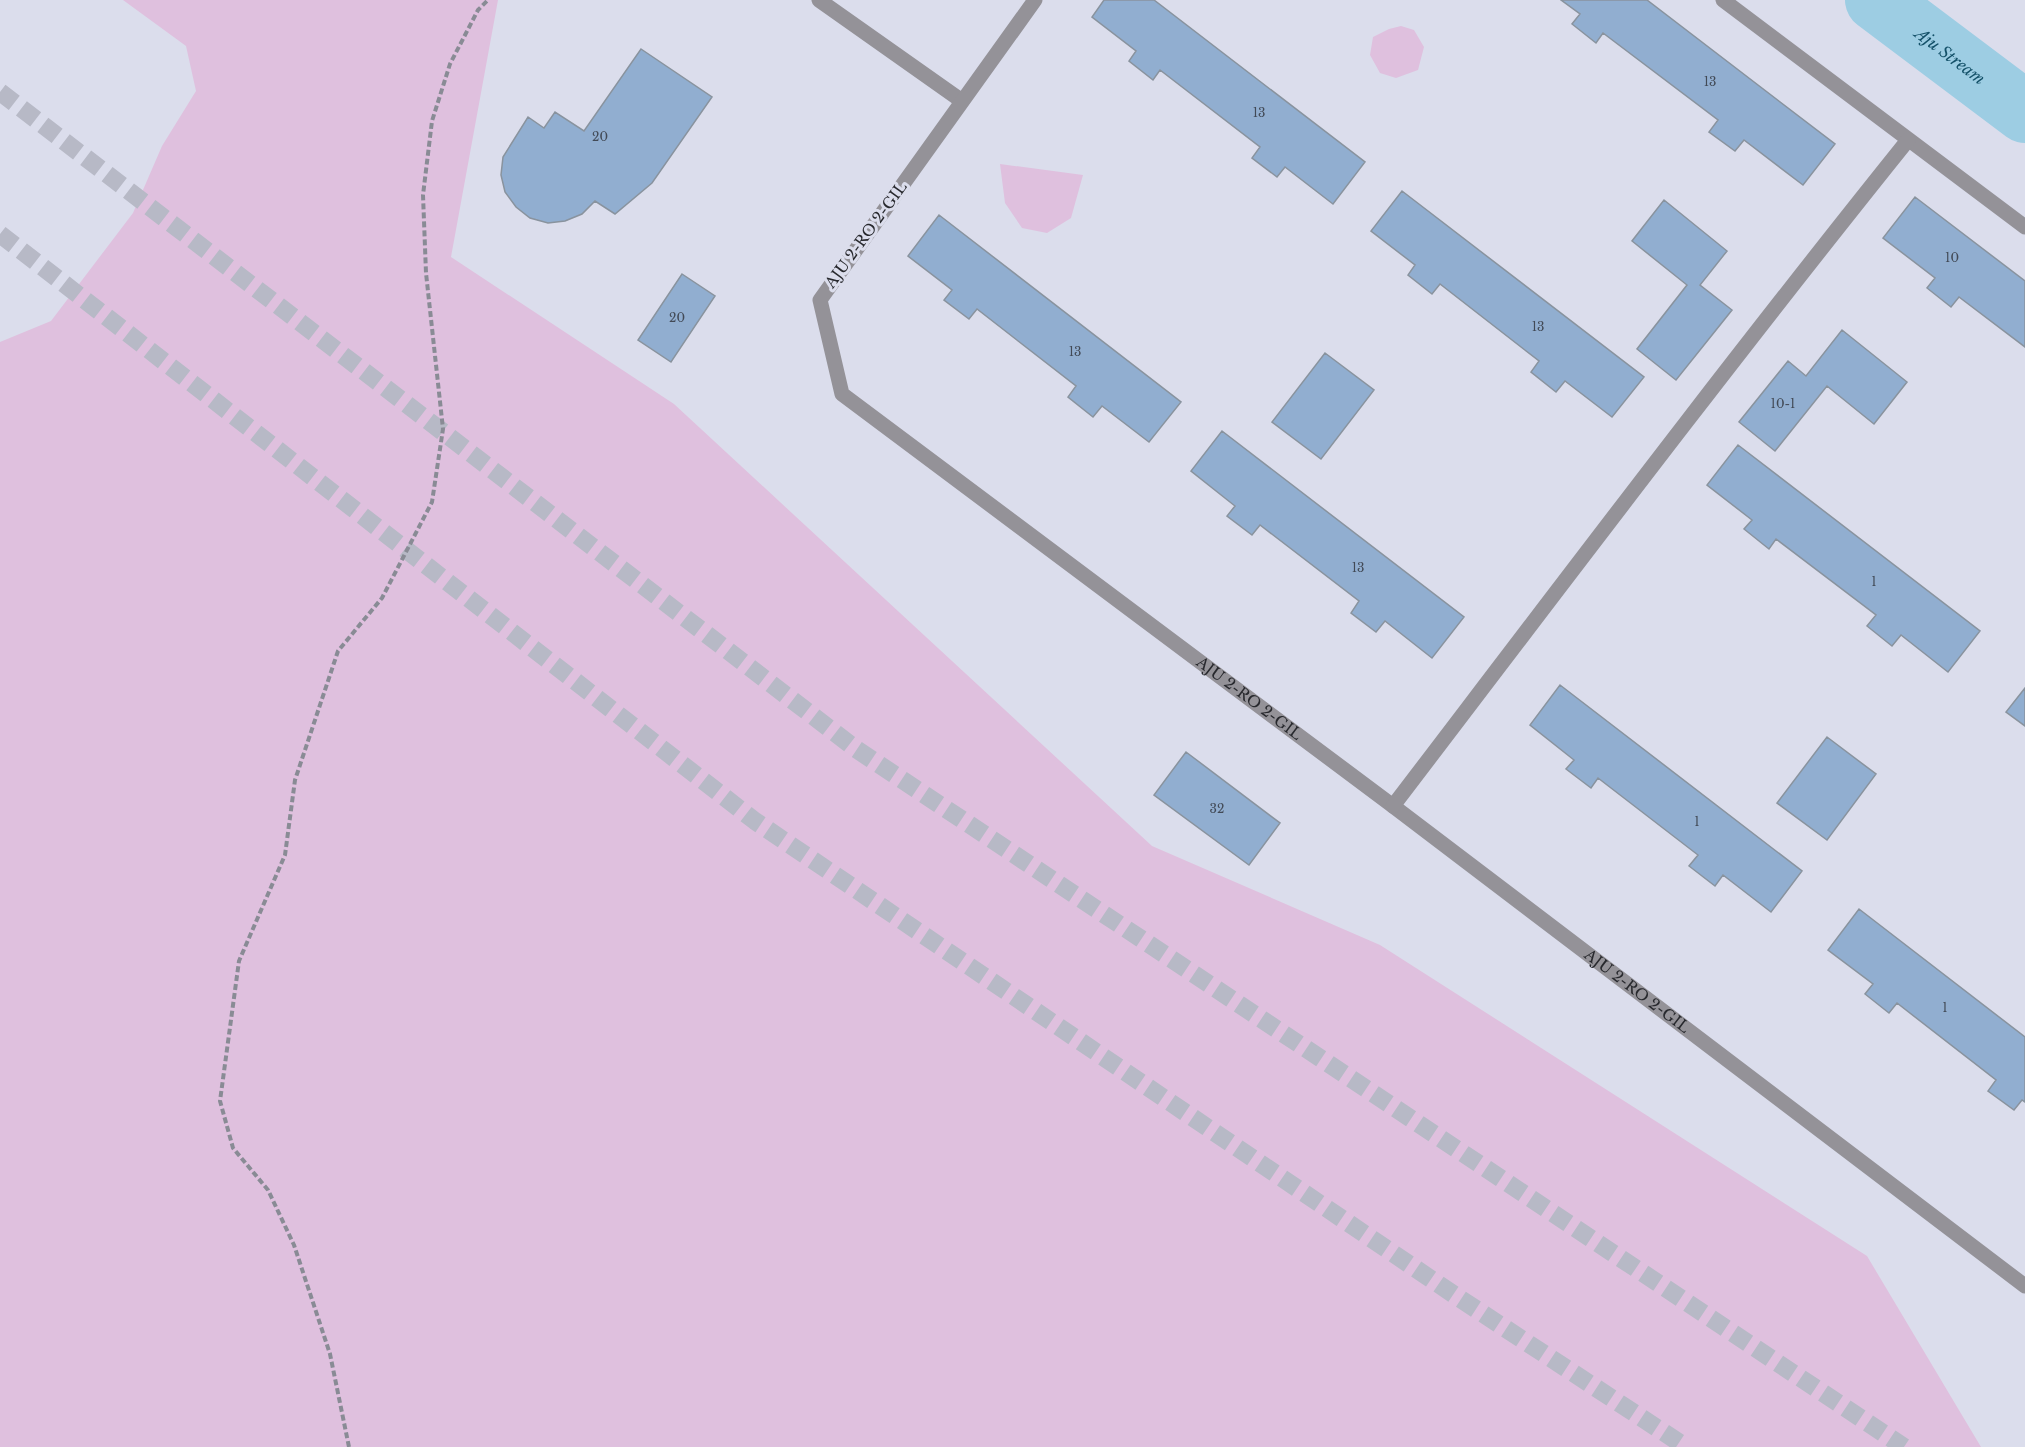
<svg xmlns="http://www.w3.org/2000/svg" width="2025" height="1447" font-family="'Libre Baskerville',serif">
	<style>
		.green { fill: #dfc0de }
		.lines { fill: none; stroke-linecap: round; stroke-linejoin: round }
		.river { stroke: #9dcde3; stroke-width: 62 }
		.building { fill: #91aed0; stroke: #89939e; stroke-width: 1.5 }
		.highway-tunnel { stroke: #b7b9c6; stroke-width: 18; stroke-dasharray: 18 9; stroke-linecap: butt }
		.path { stroke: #898b95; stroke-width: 4; stroke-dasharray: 6 3; stroke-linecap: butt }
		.minor { stroke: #949298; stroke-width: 15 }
		.labels { text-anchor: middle; stroke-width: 6; stroke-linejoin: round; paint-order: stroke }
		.number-label { font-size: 12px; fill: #424a56 }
		.street-label { font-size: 15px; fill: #28292e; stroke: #dbddec }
		.water-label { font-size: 16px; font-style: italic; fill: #145169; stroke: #dbddec }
	</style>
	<rect width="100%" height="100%" fill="#dbddec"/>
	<path class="green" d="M123,0H498L451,257L674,404L1152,846L1380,945L1867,1256L1981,1447H0V342L51,321L133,213L162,146L196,91L186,46Z
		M1401,26L1414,30L1424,47L1418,70L1396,78L1380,73L1370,55L1373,37L1389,29Z
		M1000,164L1083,175L1071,218L1047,233L1022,228L1005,203Z"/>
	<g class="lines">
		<path class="river" id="s1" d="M1876,0L2025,112"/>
	</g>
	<path class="building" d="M1104,0H1154L1365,162L1333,204L1285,167L1277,177L1252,158L1260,147L1160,70L1153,80L1129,61L1136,51L1092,17Z
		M1561,0H1647L1835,144L1803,185L1744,140L1735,151L1709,132L1718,120L1603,33L1596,43L1572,24L1580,14Z
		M641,49L712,97L652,183L615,214L595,201L582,214L565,221L548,223L530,218L516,207L505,192L501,175L503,157L528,117L544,128L555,112L584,131Z
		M1402,191L1644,377L1612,417L1565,381L1556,392L1531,372L1539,361L1440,284L1432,294L1408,275L1415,265L1371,231Z
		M1915,197L2025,281V347L1959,297L1951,307L1927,288L1935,278L1883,238Z
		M1664,200L1727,251L1700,285L1732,310L1676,380L1637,349L1687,285L1632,241Z
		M939,215L1181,402L1149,442L1102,406L1093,417L1068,397L1076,386L977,309L969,319L944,300L952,290L908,256Z
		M682,274L715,296L671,362L638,340Z
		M1842,330L1907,382L1874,424L1827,386L1775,451L1739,422L1788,361L1806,376Z
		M1325,353L1374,390L1321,459L1272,422Z
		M1222,431L1464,617L1432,658L1385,621L1376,632L1351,613L1359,601L1260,525L1252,535L1227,516L1235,506L1191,471Z
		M1738,445L1980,631L1948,672L1901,635L1892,646L1867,626L1876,615L1776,539L1769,549L1744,529L1752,520L1707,485Z
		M1560,685L1802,871L1771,912L1723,875L1715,886L1689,866L1698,855L1598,778L1591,788L1566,769L1574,760L1530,725Z
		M2025,688V726L2006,712Z
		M1827,737L1876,774L1827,840L1777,803Z
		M1186,752L1280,823L1249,865L1154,795Z
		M1859,909L2025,1037V1102L2022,1100L2014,1110L1988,1091L1996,1080L1897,1003L1889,1013L1865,994L1873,984L1828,950Z"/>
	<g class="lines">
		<path class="highway-tunnel" d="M0,92L856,749L1904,1447
			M0,234L755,821L1459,1298L1686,1447"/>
		<path class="path" d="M349,1447L330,1354L294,1245L268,1190L233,1148L220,1101L239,961L285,855L295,780L338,651L382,598L432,502L443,429L426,273L423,195L432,121L450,64L478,10L488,0"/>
		<g class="minor">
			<path d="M819,0L962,101"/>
			<path id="s2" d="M1035,0L820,300L842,394L1393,806L2025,1286"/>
			<path d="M1723,0L2025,227"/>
			<path d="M1393,806C1563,583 1732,359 1908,140"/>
		</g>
	</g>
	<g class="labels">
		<g class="number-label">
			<text x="1710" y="86">13</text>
			<text x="1259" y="117">13</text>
			<text x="600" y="141">20</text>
			<text x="1952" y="262">10</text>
			<text x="677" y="322">20</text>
			<text x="1538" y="331">13</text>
			<text x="1075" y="356">13</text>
			<text x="1783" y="408">10-1</text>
			<text x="1358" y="572">13</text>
			<text x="1874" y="586">1</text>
			<text x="1217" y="813">32</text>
			<text x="1697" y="826">1</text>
			<text x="1945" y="1012">1</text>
		</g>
		<g class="street-label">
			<text transform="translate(866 235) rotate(-54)" y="5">AJU 2-RO 2-GIL</text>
			<text dy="5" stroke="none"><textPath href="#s2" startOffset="974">AJU 2-RO 2-GIL</textPath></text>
			<text dy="5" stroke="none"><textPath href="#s2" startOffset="1460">AJU 2-RO 2-GIL</textPath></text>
		</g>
		<g class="water-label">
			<text dy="6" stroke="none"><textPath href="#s1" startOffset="93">Aju Stream</textPath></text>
		</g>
	</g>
</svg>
